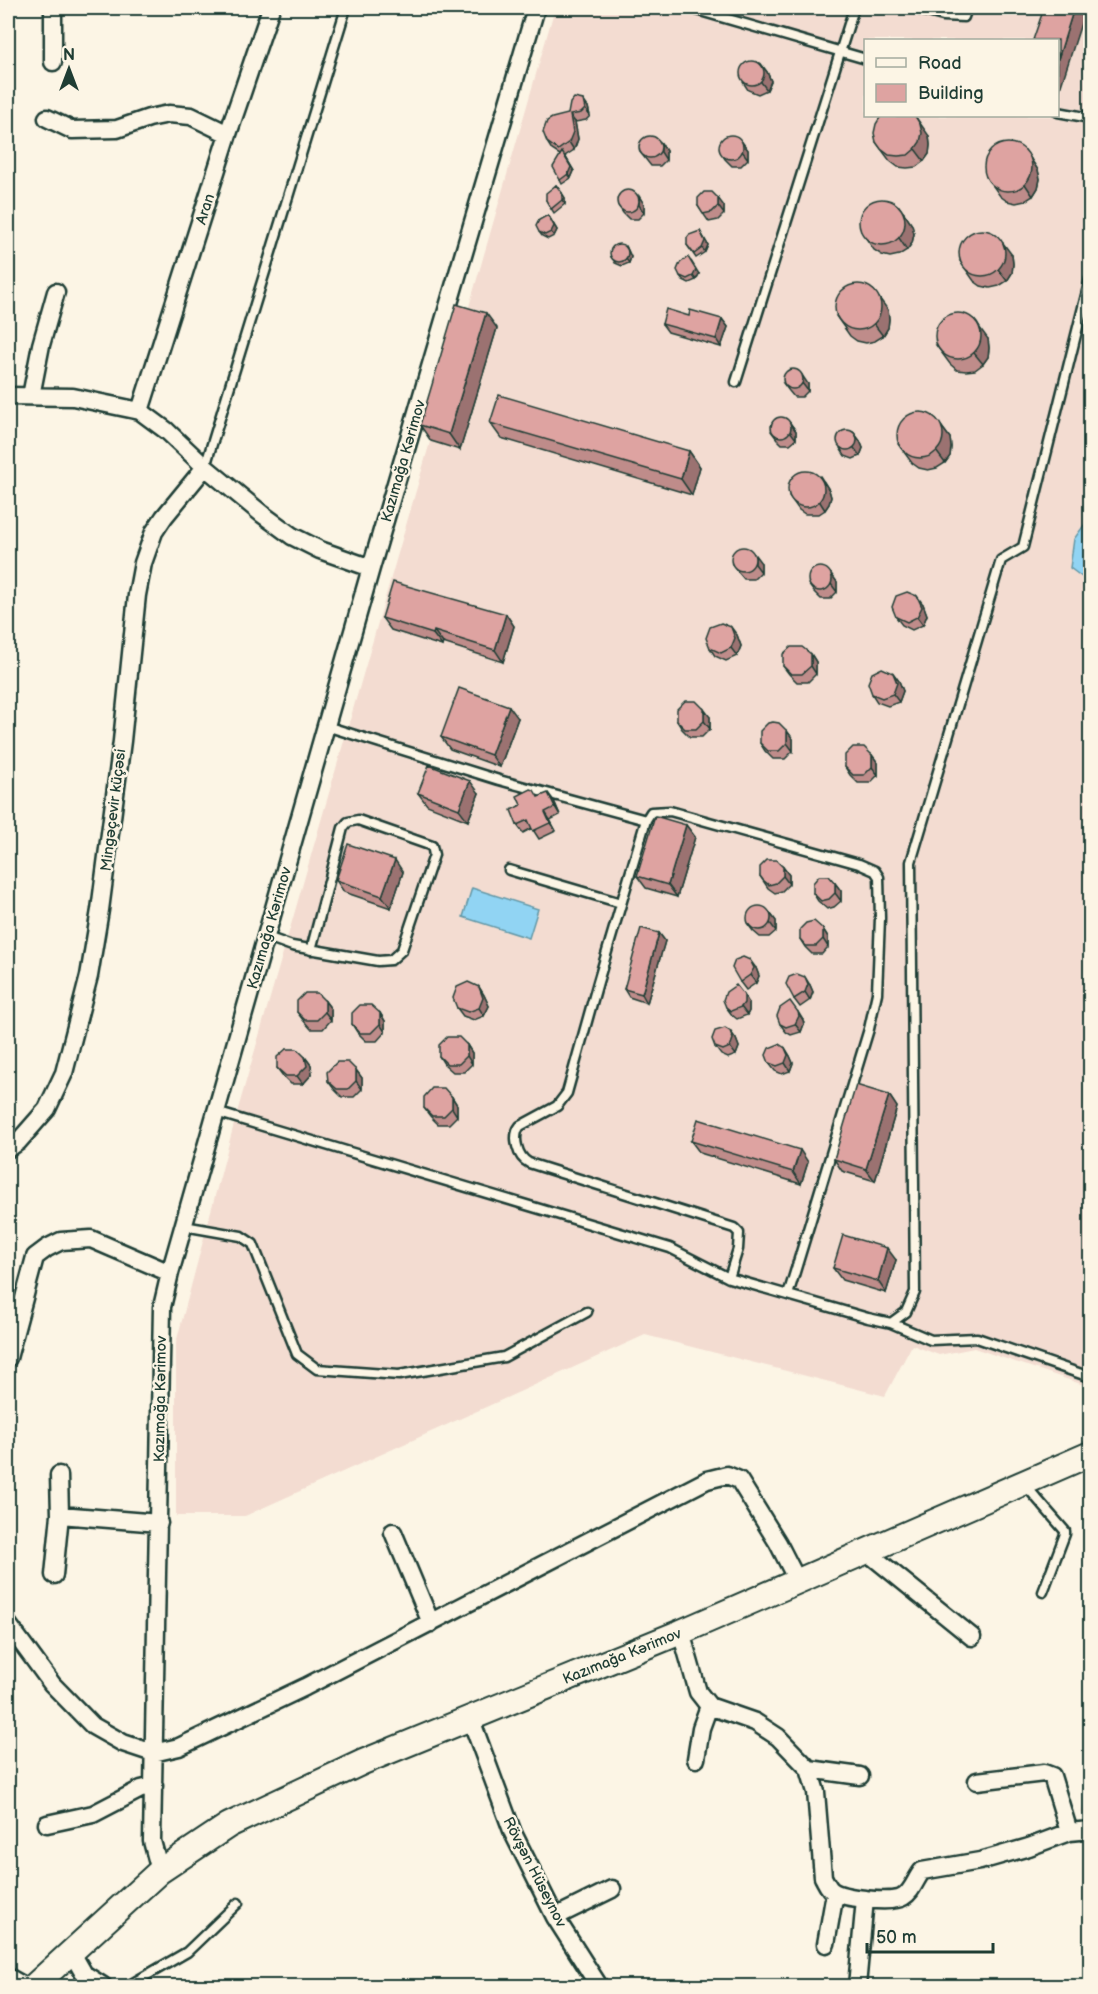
<svg xmlns="http://www.w3.org/2000/svg" width="1098" height="1994" font-family="'Balsamiq Sans',sans-serif">
	<style>
		.built { fill: #f3dcd1; fill-rule: evenodd }
		.water { fill: #91d4f3; stroke: #6398a7; stroke-width: 1.5 }
		.lines { fill: none; stroke-linecap: round; stroke-linejoin: round }
		.lane-casing { stroke: #1f3d34; stroke-width: 13 }
		.street-casing { stroke: #1f3d34; stroke-width: 21 }
		.secondary-casing { stroke: #1f3d34; stroke-width: 28 }
		.lane { stroke: #fcf5e5; stroke-width: 8 }
		.street { stroke: #fcf5e5; stroke-width: 16 }
		.secondary { stroke: #fcf5e5; stroke-width: 24 }
		.wall { fill: #bf8c8a; stroke: #1f3d34; stroke-width: 1.5 }
		.shaded-wall { fill: #9b7271; stroke: #1f3d34; stroke-width: 1.5 }
		.building { fill: #dea3a1; stroke: #1f3d34; stroke-width: 1.5 }
		.labels { text-anchor: middle; stroke-width: 5; stroke-linejoin: round; paint-order: stroke }
		.street-label { font-size: 15px; fill: #1f3d34; stroke: #fcf5e5 }
	</style>
	<rect width="100%" height="100%" fill="#fcf5e5"/>
	<filter id="ink" filterUnits="userSpaceOnUse"><feTurbulence type="fractalNoise" baseFrequency=".0167" numOctaves="2"/><feDisplacementMap in="SourceGraphic" scale="12" xChannelSelector="R" yChannelSelector="G"/><feConvolveMatrix kernelMatrix="1 2 1 2 8 2 1 2 1" color-interpolation-filters="sRGB"/></filter>
	<g filter="url(#ink)">
		<path class="built" d="M555,8H1090V1387L974,1348L939,1355L912,1345L885,1396L645,1335L245,1516H176V1343L238,1109ZM866,40H1058V116H866Z
			M1090,1780V1817L1081,1814Z"/>
		<path class="water" d="M1090,517V583L1070,568L1074,539Z
			M472,888L538,909L529,938L463,917Z"/>
		<g class="lines">
			<defs>
				<path id="lane" d="M690,8L866,59
					M913,8L943,16L964,17L967,8
					M1058,112L1090,118
					M736,382L854,8
					M205,467L346,8
					M326,726L499,780L646,820
					M509,870L621,903
					M267,937L292,946L378,961L391,960L402,950L434,855L432,846L358,820L348,822L343,828L311,950
					M216,1112L670,1248L729,1278L868,1318L891,1323L906,1312L915,1292L911,862L1001,560L1023,547L1090,279
					M184,1226L241,1236L253,1244L297,1354L317,1369L399,1375L504,1357L587,1312
					M729,1278L738,1249L739,1233L734,1228L529,1163C517,1157 512,1136 520,1126L557,1106L567,1093L598,982L646,820L651,812L670,811L859,864L875,871L879,877L880,918L877,993L869,1029L788,1295
					M891,1323L931,1340L977,1338L1090,1377
					M1026,1486L1065,1531V1534L1043,1592
					M128,1986L187,1952L238,1903"/>
				<path id="street" d="M53,8V62
					M47,118L72,130L117,129L149,118L169,114L191,116L228,134
					M8,396L73,397L140,411L167,431L205,467L262,514L292,536L320,550L371,568
					M31,396L41,345L56,292
					M140,411L228,134L271,8
					M8,1149L18,1142L47,1109L64,1073L89,976L100,910L122,741L137,595L143,563L154,532L164,517L205,467
					M8,1358L35,1257L47,1248L61,1241L91,1239L170,1273
					M60,1515L159,1523
					M393,1532L431,1623
					M867,1552L972,1637
					M54,1575L60,1515L59,1475
					M8,1624L52,1684L93,1726L123,1743L153,1753L179,1747L305,1687L707,1480L727,1475L739,1480L778,1543L798,1582
					M681,1632L698,1692L709,1706L755,1722L778,1737L809,1769L816,1792L823,1877C826,1882 828,1889 834,1892C845,1898 892,1904 903,1897C912,1892 915,1880 922,1871L980,1861L1029,1847L1069,1832L1090,1830
					M470,1717L513,1833L555,1917L599,1986
					M696,1759L701,1728L709,1706
					M809,1769L860,1776
					M977,1781L1044,1773L1052,1776L1069,1832
					M47,1824L93,1814L141,1789L154,1786
					M160,1871L152,1841L162,1307L170,1273L371,568L536,8
					M555,1917L612,1889
					M826,1944L835,1893
					M72,1953L84,1974L103,1986
					M8,1977L24,1986
					M857,1986L865,1899"/>
				<path id="secondary" d="M34,1986L160,1871L229,1825L363,1762L681,1632L1090,1454"/>
			</defs>
			<use href="#lane" class="lane-casing"/>
			<use href="#street" class="street-casing"/>
			<use href="#secondary" class="secondary-casing"/>
			<use href="#lane" class="lane"/>
			<use href="#street" class="street"/>
			<use href="#secondary" class="secondary"/>
		</g>
		<path class="wall" d="M761,64L767,72L771,81L767,90L758,94L748,90L743,82Z
			M588,107L590,116L586,120L575,122L578,139L574,150L565,156L574,171L571,178L562,184L560,180V155L552,150L547,142L568,114Z
			M929,136L930,145L929,154L924,161L916,167L907,168L898,167L890,161L876,142Z
			M742,142L748,150V159L741,166H732L725,159L720,151Z
			M661,143L666,151V160L660,166H651L640,152Z
			M1025,150L1038,170L1040,179L1038,188L1033,196L1025,201L1016,203L1007,201L1000,196L986,176Z
			M556,185L565,198V204L554,213L546,200Z
			M644,204V213L638,219H629L623,213L618,205Z
			M698,206H724V214L718,220L709,222Z
			M899,206L912,225L914,234L912,243L907,250L899,255L890,257L882,255L874,250L861,231Z
			M548,215L557,230L554,236L548,239L542,236L539,232Z
			M700,231L708,245L705,252L696,258L687,245Z
			M626,246L631,257L629,263L622,266L615,263L613,259Z
			M1012,255L1013,264L1012,273L1007,281L999,286L990,288L981,286L974,281L960,261Z
			M699,274L696,280L689,283L683,280L680,276Z
			M888,310L889,319L888,328L883,336L875,341L866,343L857,341L850,336L836,316Z
			M689,316L722,319L728,327L721,347L668,332L662,324Z
			M497,328L460,450L431,441L420,425Z
			M988,339L989,348L988,357L983,364L975,370L966,371L957,370L950,364L936,345Z
			M783,383L808,384V391L802,397H794L789,391Z
			M936,419L950,438L951,447L950,456L945,463L937,468L928,470L919,468L912,463L898,444Z
			M490,423L689,451L700,467L692,495L501,438Z
			M790,423L796,431V439L790,444H782L777,439L771,431Z
			M854,433L860,441L863,448L860,456L853,459L845,456L840,448Z
			M820,476L829,490L831,497L829,504L825,510L819,514H805L799,510L789,496Z
			M761,563V572L754,579H744L738,572L732,564Z
			M831,574L837,582V592L830,599H821L814,592L808,584Z
			M923,604L927,615L923,625L912,630L902,625L896,617Z
			M506,614L514,626L503,662L443,643L442,646L391,630L382,618Z
			M737,635L741,646L737,656L726,661L715,656L710,648Z
			M811,654L816,662V674L808,682H797L789,674L783,666Z
			M893,673L899,681L903,691L899,702L888,706L877,702L872,694Z
			M710,717V729L702,737H690L682,729L677,721Z
			M518,718L500,767L450,749L441,737Z
			M787,731L793,739V751L785,759H773L765,751L760,743Z
			M872,755L878,763V775L870,783H858L850,775L845,767Z
			M418,793H479L468,821L427,805Z
			M539,797L554,801L560,815L550,820L556,831L539,839L532,828L523,833L517,825Z
			M686,825L695,837L677,897L646,888L637,876Z
			M783,867L789,875V884L782,891L775,893L768,888L760,876Z
			M403,872L391,908L344,892L336,880Z
			M835,883L841,891V901L834,907L827,909L818,901L813,893Z
			M770,913L776,921V931L769,937H760L753,931L747,923Z
			M823,929L828,937V947L822,954H812L805,947L800,939Z
			M659,933L665,941L647,1003L629,997L624,989Z
			M756,968L759,976L756,983L746,990L740,982Z
			M810,985L813,992L810,1000L800,1007L794,999Z
			M479,987L484,995L489,1006L484,1016L474,1020L463,1016L457,1008Z
			M325,1001L331,1009V1020L323,1029H311L303,1020L297,1012Z
			M749,1003V1011L747,1015L737,1019L732,1015L726,1007Z
			M380,1013L385,1021V1032L377,1041H366L357,1032L352,1024Z
			M803,1020L804,1024L801,1032L791,1035L786,1032L780,1024Z
			M730,1031L736,1039L739,1047L736,1055L728,1058L721,1055L715,1047Z
			M467,1045L472,1053V1064L464,1072H453L444,1064L439,1056Z
			M785,1048L790,1056L793,1063L790,1071L782,1074L775,1071L769,1063Z
			M305,1057L311,1065L312,1074L303,1084H291L283,1076L277,1068Z
			M356,1070L362,1078V1089L354,1097H342L334,1089L328,1081Z
			M889,1095L897,1107L875,1181L842,1171L834,1159Z
			M452,1097L457,1105V1116L449,1124H438L430,1116L424,1108Z
			M691,1141L808,1162L801,1184L700,1153Z
			M896,1260L886,1293L842,1280L833,1268Z"/>
		<path class="shaded-wall" d="M1074,8H1086L1059,92L1058,90V59Z
			M761,64L767,72L771,81L767,90L761,82Z
			M583,100L588,107L590,116L585,109Z
			M570,115L575,122L578,139L574,150L569,142Z
			M915,116L929,136L930,145L929,154L924,161L915,149Z
			M742,142L748,150V159L742,151Z
			M661,143L666,151V160L661,152Z
			M565,156L574,171L571,178L568,174Z
			M1030,158L1038,170L1040,179L1038,188L1033,196L1025,184Z
			M562,193L565,198V204L562,200Z
			M639,196L644,204V213L639,205Z
			M718,198L724,206V214L718,206Z
			M904,213L912,225L914,234L912,243L907,250L899,238Z
			M548,215L557,230L554,236L551,232Z
			M700,231L708,245L705,252L702,248Z
			M1003,243L1012,255L1013,264L1012,273L1007,281L998,269Z
			M626,246L631,257L629,263L626,259Z
			M691,261L699,274L696,280L693,276Z
			M874,291L888,310L889,319L888,328L883,336L874,324Z
			M486,313L497,328L460,450L449,434Z
			M722,319L728,327L721,347L716,339Z
			M974,320L988,339L989,348L988,357L983,364L974,353Z
			M802,375L808,384V391L802,383Z
			M790,423L796,431V439L790,431Z
			M941,426L950,438L951,447L950,456L945,463L936,451Z
			M854,433L860,441L863,448L860,456L854,448Z
			M689,451L700,467L692,495L681,479Z
			M824,482L829,490L831,497L829,504L825,510L820,502Z
			M755,555L761,563V572L755,564Z
			M831,574L837,582V592L831,584Z
			M917,596L923,604L927,615L923,625L917,617Z
			M506,614L514,626L503,662L495,650Z
			M731,627L737,635L741,646L737,656L731,648Z
			M434,631L443,643L442,646L433,634Z
			M811,654L816,662V674L811,666Z
			M893,673L899,681L903,691L899,702L893,694Z
			M509,706L518,718L500,767L491,755Z
			M704,709L710,717V729L704,721Z
			M787,731L793,739V751L787,743Z
			M872,755L878,763V775L872,767Z
			M470,781L479,793L468,821L459,809Z
			M548,793L554,801L560,815L555,807Z
			M545,812L550,820L556,831L550,823Z
			M686,825L695,837L677,897L668,885Z
			M395,860L403,872L391,908L382,896Z
			M783,867L789,875V884L783,876Z
			M835,883L841,891V901L835,893Z
			M770,913L776,921V931L770,923Z
			M823,929L828,937V947L823,939Z
			M659,933L665,941L647,1003L642,994Z
			M750,960L756,968L759,976L756,983L750,975Z
			M805,977L810,985L813,992L810,1000L805,992Z
			M479,987L484,995L489,1006L484,1016L479,1008Z
			M744,995L749,1003V1011L747,1015L741,1007Z
			M325,1001L331,1009V1020L325,1012Z
			M798,1012L803,1020L804,1024L801,1032L795,1024Z
			M380,1013L385,1021V1032L380,1024Z
			M730,1031L736,1039L739,1047L736,1055L730,1047Z
			M467,1045L472,1053V1064L467,1056Z
			M785,1048L790,1056L793,1063L790,1071L785,1063Z
			M305,1057L311,1065L312,1074L303,1084L297,1076Z
			M356,1070L362,1078V1089L356,1081Z
			M889,1095L897,1107L875,1181L866,1169Z
			M452,1097L457,1105V1116L452,1108Z
			M800,1150L808,1162L801,1184L793,1172Z
			M887,1248L896,1260L886,1293L878,1281Z"/>
		<path class="building" d="M1044,8H1074L1058,59V40H1033Z
			M740 73a12 12 0 1 1 24 0a12 12 0 1 1-24 0Z
			M574,98L583,100L585,109L581,113L570,115L573,132L569,142L558,150L547,142L543,132L547,121L552,118L568,114L570,103Z
			M881,116H915L920,124L922,133L920,142L915,149L908,155L898,156L889,155L881,149L876,142L874,133L876,124Z
			M719 147a12 12 0 1 1 24 0a12 12 0 1 1-24 0Z
			M639 147a11 11 0 1 1 22 0a11 11 0 1 1-22 0Z
			M984 167a24 24 0 1 1 48 0a24 24 0 1 1-48 0Z
			M562,152L571,167L568,174L560,180L553,167Z
			M556,185L562,193V200L551,209L546,200V193Z
			M617 201a11 11 0 1 1 22 0a11 11 0 1 1-22 0Z
			M704,192H712L718,198V206L712,212L703,214L698,206V198Z
			M859 222a23 23 0 1 1 46 0a23 23 0 1 1-46 0Z
			M548,215L554,226L551,232L545,235L539,232L536,226L539,220Z
			M959 253a23 23 0 1 1 46 0a23 23 0 1 1-46 0Z
			M700,231L705,241L702,248L694,254L687,245V238L689,235Z
			M610 253a9 9 0 1 1 18 0a9 9 0 1 1-18 0Z
			M688,257L696,270L693,276L687,279L680,276L677,270L680,263Z
			M835 307a23 23 0 1 1 46 0a23 23 0 1 1-46 0Z
			M456,304L486,313L449,434L420,425Z
			M666,309L689,316L690,310L722,319L716,339L662,324Z
			M935 336a23 23 0 1 1 46 0a23 23 0 1 1-46 0Z
			M783 379a10 10 0 1 1 20 0a10 10 0 1 1-20 0Z
			M499,395L689,451L681,479L490,423Z
			M897 435a23 23 0 1 1 46 0a23 23 0 1 1-46 0Z
			M771 427a10 10 0 1 1 20 0a10 10 0 1 1-20 0Z
			M837 440a10 10 0 1 1 20 0a10 10 0 1 1-20 0Z
			M788 489a18 18 0 1 1 36 0a18 18 0 1 1-36 0Z
			M731 559a12 12 0 1 1 24 0a12 12 0 1 1-24 0Z
			M808 579a12 12 0 1 1 24 0a12 12 0 1 1-24 0Z
			M393,582L506,614L495,650L434,631L433,634L382,618Z
			M907,592L917,596L922,607L917,617L907,622L896,617L892,607L896,596Z
			M721,623L731,627L735,638L731,648L721,653L710,648L706,638L710,627Z
			M791,647H802L811,654V666L802,674H791L783,666V654Z
			M882,668L893,673L897,683L893,694L882,698L872,694L868,683L872,673Z
			M459,688L509,706L491,755L441,737Z
			M685,701H696L704,709V721L696,729H685L677,721V709Z
			M773,722L779,723L787,731V743L779,751H768L760,743V731L768,723Z
			M853,747H864L872,755V767L864,775H853L845,767V755Z
			M429,765L470,781L459,809L418,793Z
			M531,789L534,790L538,797L548,793L555,807L545,812L550,823L533,831L528,820L517,825L511,810L521,805L517,796Z
			M655,816L686,825L668,885L637,876Z
			M348,844L395,860L382,896L336,880Z
			M767,860H776L783,867V876L776,883L769,885L763,880L760,876V867Z
			M819,876H829L835,883V893L829,899L821,901L813,893V883Z
			M747 918a12 12 0 1 1 24 0a12 12 0 1 1-24 0Z
			M814,921L823,929V939L816,946H806L800,939V929L806,923Z
			M641,928L659,933L642,994L624,989Z
			M743,957L750,960L754,968L750,975L740,982L732,968L735,960Z
			M797,974L805,977L808,984L805,992L794,999L786,984L789,977Z
			M468,982L479,987L483,998L479,1008L468,1012L457,1008L453,998L457,987Z
			M736,985L744,995V1003L741,1007L731,1011L726,1007L723,1000L726,992Z
			M305,993H317L325,1001V1012L317,1020H305L297,1012V1001Z
			M790,1001L798,1012L799,1016L795,1024L786,1027L780,1024L777,1016L780,1008Z
			M360,1005H371L380,1013V1024L371,1033H360L352,1024V1013Z
			M725,1028L730,1031L733,1039L730,1047L723,1050L715,1047L712,1039L715,1031Z
			M447,1037H459L467,1045V1056L459,1064H447L439,1056V1045Z
			M779,1044L785,1048L788,1055L785,1063L777,1066L769,1063L766,1055L769,1048Z
			M286,1049H297L305,1057L307,1066L297,1076H286L277,1068V1057Z
			M337,1062H348L356,1070V1081L348,1089H337L328,1081L327,1072Z
			M856,1085L889,1095L866,1169L834,1159Z
			M432,1088H444L452,1097V1108L444,1116H432L424,1108V1097Z
			M698,1119L800,1150L793,1172L691,1141Z
			M843,1235L887,1248L878,1281L833,1268Z"/>
	</g>
	<g class="labels">
		<g class="street-label">
			<text transform="translate(205 209) rotate(-72)" y="5">Aran</text>
			<text transform="translate(403 461) rotate(-74)" y="5">Kazımağa Kərimov</text>
			<text transform="translate(113 810) rotate(-83)" y="5">Mingəçevir küçəsi</text>
			<text transform="translate(269 928) rotate(-74)" y="5">Kazımağa Kərimov</text>
			<text transform="translate(160 1399) rotate(-89)" y="5">Kazımağa Kərimov</text>
			<text transform="translate(622 1656) rotate(-22)" y="5">Kazımağa Kərimov</text>
			<text transform="translate(535 1872) rotate(63)" y="5">Rövşən Hüseynov</text>
		</g>
	</g>
	<rect width="1098" height="1994" fill="none" stroke="#fcf5e5" stroke-width="30"/>
	<rect x="15" y="15" width="1068" height="1964" fill="none" stroke="#1f3d34" stroke-width="2" filter="url(#ink)"/>
	<rect x="864" y="39" width="195" height="78" fill="#fcf5e5" stroke="#a4ab9e" stroke-width="1.5"/>
	<rect x="876" y="58" width="30" height="9" fill="#fcf5e5" stroke="#a4ab9e" stroke-width="1.5"/>
	<text x="918" y="69" font-size="18" fill="#1f3d34">Road</text>
	<rect x="876" y="84" width="30" height="18" fill="#dea3a1" stroke="#a4ab9e" stroke-width="1.5"/>
	<text x="918" y="99" font-size="18" fill="#1f3d34">Building</text>
	<g transform="translate(69 69)" stroke="#fcf5e5" stroke-width="4.5" paint-order="stroke">
	<path d="M0-4.5L10 22L0 15L-10 22Z" fill="#1f3d34"/>
	<text y="-9" font-size="16" font-weight="bold" text-anchor="middle" fill="#1f3d34">N</text>
	</g>
	<path d="M867 1943v9h126v-9" fill="none" stroke="#1f3d34" stroke-width="3"/>
	<text x="876" y="1943" font-size="18" fill="#1f3d34" stroke="#fcf5e5" stroke-width="4.5" paint-order="stroke">50 m</text>
</svg>
